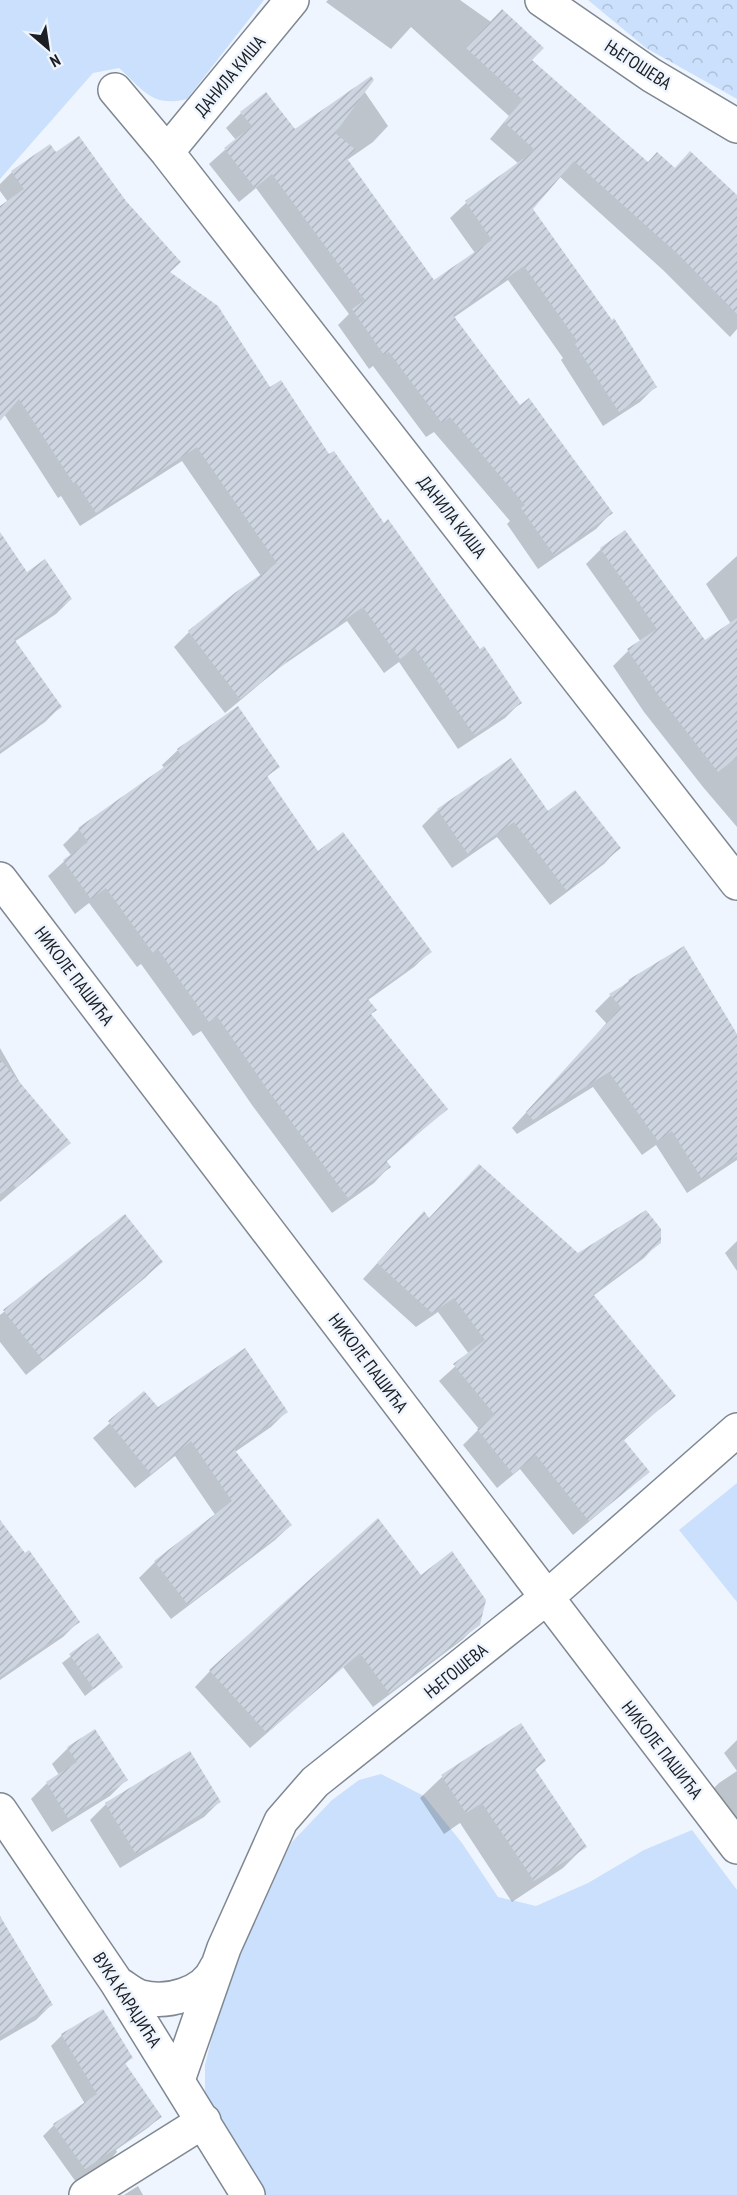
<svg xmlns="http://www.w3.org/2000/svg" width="737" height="2195" font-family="'PT Sans Narrow',sans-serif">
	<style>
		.green { fill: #cae0fc }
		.forest { fill: url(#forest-crowns) }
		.shadow { fill: #0003 }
		.building { fill: url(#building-hatch) }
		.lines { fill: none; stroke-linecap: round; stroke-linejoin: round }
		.minor-casing { stroke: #7f8791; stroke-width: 36 }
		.minor { stroke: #fff; stroke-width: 33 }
		.labels { text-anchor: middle; stroke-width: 5; stroke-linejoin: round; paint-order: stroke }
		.street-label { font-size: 18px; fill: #1b1e22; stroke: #eef5fe }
	</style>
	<defs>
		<pattern id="forest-crowns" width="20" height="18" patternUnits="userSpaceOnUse" patternTransform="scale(1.5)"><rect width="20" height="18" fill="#cae0fc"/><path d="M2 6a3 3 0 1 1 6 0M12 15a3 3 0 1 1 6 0" fill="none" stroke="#adc0d8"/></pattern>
		<pattern id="building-hatch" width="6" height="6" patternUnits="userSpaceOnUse" patternTransform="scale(1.5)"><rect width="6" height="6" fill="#cdd5e0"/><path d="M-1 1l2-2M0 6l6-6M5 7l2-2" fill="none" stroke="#afb6c0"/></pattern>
	</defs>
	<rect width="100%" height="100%" fill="#eef5fe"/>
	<path class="green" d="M0,0H264L187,99C151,108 143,89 119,68L93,73L0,179Z
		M737,1483V1602L679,1530Z
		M381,1774L424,1796L462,1843L498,1897L536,1906L588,1883L644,1850L692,1830L737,1890V2195H259L205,2109V2065L219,2009L260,1903L292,1842L332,1800L359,1780Z"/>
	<path class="forest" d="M588,0H737V99L646,48Z"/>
	<path class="shadow" d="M328,0H460L491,22L530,60L648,164L674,169L690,153L737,196V329L730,337L663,270L559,176L531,209L655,387L640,402L603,426L561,360L563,358L508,280L453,318L519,407L611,513L596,529L538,569L507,524L510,521L434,432L426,437L373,366L369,369L338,325L349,314L256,188L239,202L209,164L236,140L226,128L241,113L294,131L360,85L388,126L373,142L347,160L434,282L475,253L450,218L466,203L519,164L490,139L509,116L411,27L391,49L326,2Z
		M12,172L169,273L329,456L520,703L505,718L458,749L399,662L384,673L347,621L279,668L225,713L174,647L189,632L261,576L182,461L80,526L61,496L58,498L4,414L0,418V210L8,202L0,191V184Z
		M0,535L26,574L71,599L56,614L14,642L60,707L45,722L0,754Z
		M601,549L705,642L731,624L706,584L737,556V827L703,787L644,712L613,666L628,651L641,642L586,564Z
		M178,750L278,766L266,778L318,853L430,952L414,967L368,1000L370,1015L446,1109L386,1162L389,1167L374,1183L332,1213L252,1105L201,1031L193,1036L141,964L137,967L89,903L75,914L48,876L71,855L63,845L79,829L164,768L162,765Z
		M438,810L548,813L619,848L604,864L550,905L497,837L452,868L422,826Z
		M684,949L737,1037V1160L687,1193L656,1145L642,1155L593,1087L517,1134L512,1128L607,1024L595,1011L610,996L629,981Z
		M0,1048L23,1088L69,1143L0,1202Z
		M125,1216L161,1262L145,1278L26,1375L0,1342V1315Z
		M429,1220L578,1255L659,1242L644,1258L593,1296L674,1396L623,1441L648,1471L632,1486L573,1535L520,1469L497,1488L463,1445L479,1429L439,1381L469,1354L438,1312L416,1327L363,1279L409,1228Z
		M737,1241V1271L725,1253Z
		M144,1393L157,1409L286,1412L271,1427L235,1452L291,1525L275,1540L171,1619L139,1578L155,1562L216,1516L175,1456L135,1488L93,1438Z
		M0,1522L78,1622L63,1637L0,1680Z
		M421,1578L478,1624L462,1640L373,1707L343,1667L250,1748L195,1687L210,1671Z
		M98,1635L121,1667L85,1696L62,1663Z
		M521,1725L544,1761L534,1771L585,1846L563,1868L512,1902L460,1823L444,1834L420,1798L442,1777Z
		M95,1731L126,1780L110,1796L52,1832L31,1799L47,1783L59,1775L52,1764L68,1748Z
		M737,1740V1771L724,1753Z
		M737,1771V1821L709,1839L691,1811L719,1783Z
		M219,1802L204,1817L120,1868L90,1820L106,1804Z
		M0,1920L51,2005L36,2020L0,2041Z
		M62,2035L131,2058L124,2065L160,2117L149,2127L116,2150L117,2152L107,2163L76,2182L43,2136L54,2125L85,2104L51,2046Z
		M138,2186L143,2195H124Z"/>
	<path class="building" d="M502,9L544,48L532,60L648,162L657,152L675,168L690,151L737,195V314L679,255L574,161L533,209L612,320L614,318L657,387L619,412L575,344L578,342L524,266L453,315L520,405L529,398L613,513L554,555L521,508L525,505L450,417L442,423L389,352L384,355L352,309L365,300L272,174L255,188L224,148L252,126L240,112L266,92L295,129L371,76L374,80L335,133L356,150L346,157L434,280L492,240L465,201L535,150L504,122L523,100L466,48Z
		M79,136L126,201L181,262L170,272L218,306L270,387L281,380L329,454L334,451L384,523L388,519L480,649L484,646L522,703L474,735L415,648L400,659L363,607L286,661L287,662L240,699L188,631L236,592L277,563L197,447L96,513L76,482L74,484L19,399L0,421V206L24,189L11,171L50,144L56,152Z
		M625,530L705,640L737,618V757L718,772L659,696L627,649L657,629L600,548Z
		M0,532L27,572L45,559L72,599L14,639L62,707L0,751Z
		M238,706L280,767L267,776L318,851L343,832L432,952L367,998L377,1010L371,1014L448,1109L386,1160L391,1167L348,1198L267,1089L217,1016L209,1022L158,949L153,953L106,888L91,899L63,860L88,842L78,828L181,755L177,749Z
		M511,758L548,811L575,790L621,848L567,891L514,822L468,854L437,809Z
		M684,946L737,1034V1156L702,1179L672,1131L658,1141L609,1072L533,1120L526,1112L621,1007L609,994L629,982L628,980Z
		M0,1059L71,1143L16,1188L14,1185L0,1194Z
		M479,1164L578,1253L646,1210L661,1229V1243L593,1294L676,1396L623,1439L650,1472L589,1521L536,1455L513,1474L477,1429L495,1415L453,1364L485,1340L454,1298L432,1313L377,1263L424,1211L429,1218Z
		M125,1214L163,1262L43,1360L3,1310Z
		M245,1348L288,1412L234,1449L292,1525L188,1605L154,1561L232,1501L191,1441L151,1474L108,1421L144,1391L158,1407Z
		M378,1518L421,1575L452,1551L486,1600L480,1625L389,1693L360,1653L267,1733L209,1670Z
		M0,1520L25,1553L29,1550L80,1622L0,1677Z
		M98,1633L123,1667L94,1689L69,1654Z
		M521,1723L546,1761L535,1769L587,1847L534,1881L482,1803L466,1813L441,1775Z
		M95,1729L128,1780L68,1818L46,1782L77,1762L67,1747Z
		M190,1751L221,1802L136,1854L105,1803Z
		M0,1916L53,2005L0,2036Z
		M103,2009L133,2058L125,2063L162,2117L85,2169L53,2124L97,2094L61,2034Z"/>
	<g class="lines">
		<defs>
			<path id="minor" d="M542,0L651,75L737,126
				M115,90L167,152L737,883
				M167,152L292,0
				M0,879L737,1847
				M0,1810L117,1983L248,2195
				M117,1983C124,1987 133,1995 141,1997C167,2004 205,1994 216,1968
				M178,2080L224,1948L281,1821L315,1782L546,1598L737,1430
				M86,2195L204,2121"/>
		</defs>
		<use href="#minor" class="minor-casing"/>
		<use href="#minor" class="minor"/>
	</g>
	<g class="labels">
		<g class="street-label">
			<text transform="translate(638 65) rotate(33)" y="6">ЊЕГОШЕВА</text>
			<text transform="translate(230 76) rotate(-50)" y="6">ДАНИЛА КИША</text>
			<text transform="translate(452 517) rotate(52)" y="6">ДАНИЛА КИША</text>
			<text transform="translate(74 976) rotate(53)" y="6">НИКОЛЕ ПАШИЋА</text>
			<text transform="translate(368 1363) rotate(53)" y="6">НИКОЛЕ ПАШИЋА</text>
			<text transform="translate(456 1671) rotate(-39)" y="6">ЊЕГОШЕВА</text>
			<text transform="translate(662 1750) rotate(52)" y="6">НИКОЛЕ ПАШИЋА</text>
			<text transform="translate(127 2000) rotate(57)" y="6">ВУКА КАРАЏИЋА</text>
		</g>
	</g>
	<g transform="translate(48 48) rotate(151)" stroke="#eef5fe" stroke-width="4.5" paint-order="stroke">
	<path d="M0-4.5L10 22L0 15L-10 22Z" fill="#1b1e22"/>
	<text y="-9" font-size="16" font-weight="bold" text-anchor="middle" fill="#1b1e22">N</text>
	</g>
</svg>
